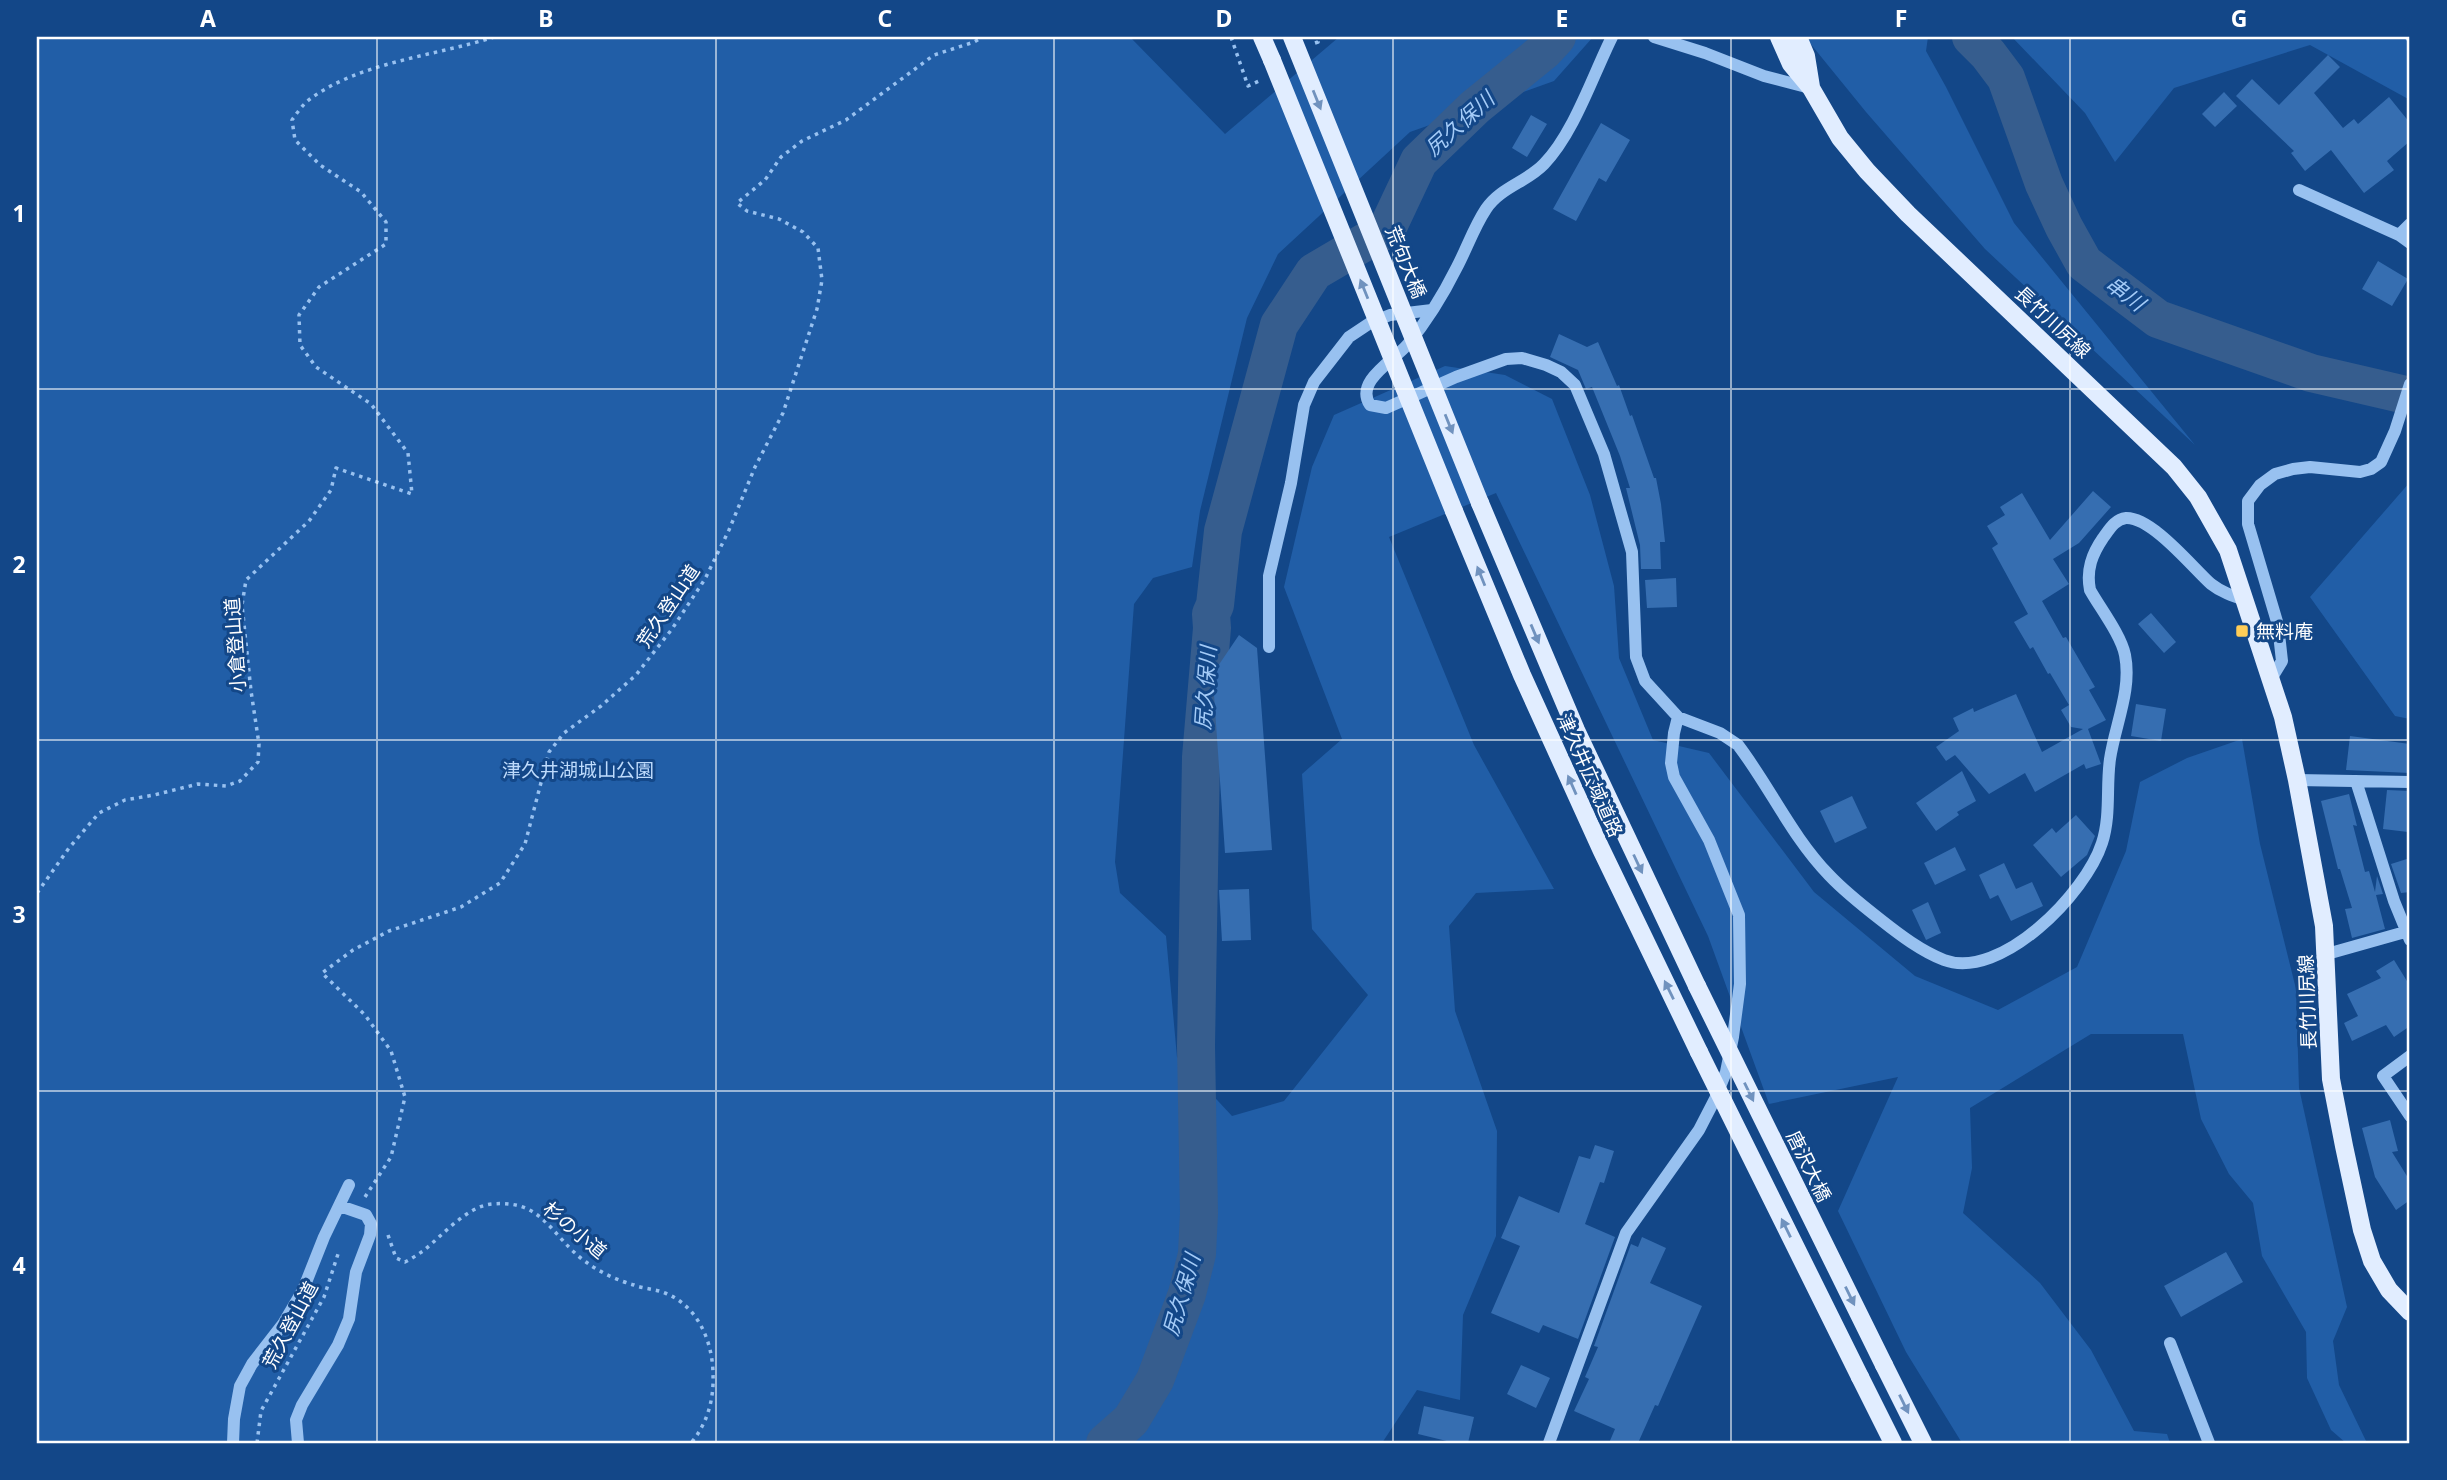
<svg xmlns="http://www.w3.org/2000/svg" width="2447" height="1480" font-family="'Noto Sans','Noto Sans JP',sans-serif">
	<style>
		.green { fill: #215ea7 }
		.lines { fill: none; stroke-linecap: round; stroke-linejoin: round }
		.river { stroke: #365d8e; stroke-width: 38 }
		.building { fill: #366eb1 }
		.path { stroke: #98c1f0; stroke-width: 3.5; stroke-dasharray: 3.5 5; stroke-linecap: butt }
		.minor { stroke: #98c1f0; stroke-width: 12 }
		.major { stroke: #e1edff; stroke-width: 18 }
		.major-bridge { stroke: #e1edff; stroke-width: 18 }
		.oneway { fill: #7092be }
		.grid { fill: none; stroke: #fff; stroke-width: 2; stroke-opacity: 0.55 }
		.poi-dot { fill: #ffcd57; stroke: #134788; stroke-width: 2.5 }
		.labels { text-anchor: middle; stroke-width: 6; stroke-linejoin: round; paint-order: stroke }
		.street-label { font-size: 19px; fill: #fff; stroke: #134788 }
		.poi-label { font-size: 19px; fill: #fff; stroke: #134788; text-anchor: start }
		.park-label { font-size: 19px; fill: #bedbfc; stroke: #134788 }
		.water-label { font-size: 21px; font-style: italic; fill: #a4cbf7; stroke: #134788 }
		.neatline { fill: none; stroke: #fff; stroke-width: 2.5 }
		.grid-label { font-size: 23px; text-anchor: middle; font-weight: bold; fill: #fff }
	</style>
	<rect width="100%" height="100%" fill="#134788"/>
	<path class="green" d="M37,37H1079L1132,39L1225,134L1339,37H1593L1554,81L1410,132L1278,254L1247,318L1200,511L1192,567L1153,578L1134,604L1115,862L1120,893L1166,936L1177,1057L1232,1116L1284,1101L1368,995L1312,929L1302,774L1342,739L1284,587L1312,467L1334,415L1445,366L1505,375L1552,399L1590,495L1614,586L1619,658L1653,740L1709,753L1814,892L1915,976L1998,1010L2077,967L2126,851L2140,782L2187,758L2242,739L2260,844L2296,989L2299,1088L2347,1307L2333,1341L2339,1385L2367,1443H2346L2331,1430L2307,1378L2306,1332L2262,1256L2253,1203L2229,1174L2201,1119L2183,1034H2091L1970,1108L1972,1168L1963,1213L2040,1283L2091,1350L2134,1431L2167,1434L2170,1443H1962L1906,1352L1838,1211L1898,1077L1769,1104L1708,936L1496,493L1389,537L1474,745L1554,889L1476,893L1449,926L1455,1011L1497,1131L1496,1236L1463,1315L1460,1400L1417,1390L1382,1443H37Z
		M1805,37H1928L1926,51L1946,87L2014,223L2195,445L1985,249L1866,112Z
		M2012,37H2410V100L2310,45L2174,88L2115,162L2085,113Z
		M2410,482V719L2395,716L2310,597Z"/>
	<g class="lines">
		<path class="river" d="M1971,37L1988,54L2006,78L2044,184L2064,227L2084,263L2158,319L2311,373L2410,396
			M1105,1443L1131,1420L1155,1380L1187,1294L1197,1254L1199,1213L1196,1046L1201,757L1212,628L1211,614L1215,605L1223,531L1279,325L1314,272L1387,229L1419,161L1475,107L1544,51L1557,37"/>
	</g>
	<path class="building" d="M2328,55L2340,67L2314,93L2343,128L2354,119L2358,124L2389,97L2410,123V141L2387,161L2394,170L2364,193L2331,150L2305,171L2291,153L2294,151L2236,96L2252,79L2279,105Z
		M2224,92L2237,106L2215,127L2202,114Z
		M1531,115L1547,124L1527,157L1512,148Z
		M1601,123L1630,140L1606,182L1599,178L1576,221L1553,209Z
		M2378,261L2408,279L2392,306L2362,289Z
		M1559,334L1587,347L1598,342L1617,386L1619,385L1630,416L1632,415L1654,478H1656L1661,504L1665,542H1660L1661,569H1641L1640,545L1626,488H1630L1620,456L1592,387L1586,389L1578,370L1550,357Z
		M2093,491L2111,507L2079,543L2053,559L2069,584L2042,601L2063,638L2066,637L2095,687L2089,690L2106,720L2088,729L2101,764L2086,769L2084,764L2035,792L2025,773L1989,794L1955,755L1946,761L1936,747L1959,731L1953,718L1973,708L1974,712L2016,694L2042,752L2083,729L2071,727L2061,710L2069,705L2050,673L2048,674L2033,647L2030,649L2014,622L2028,614L1992,548L1998,544L1987,526L2005,515L2000,507L2022,493L2050,540Z
		M1676,578L1677,607L1647,608L1645,580Z
		M2151,613L2176,642L2164,653L2138,624Z
		M1239,635L1257,648L1272,850L1225,853L1212,666H1218Z
		M2136,704L2166,709L2161,741L2131,736Z
		M2350,736L2410,744V773L2346,770Z
		M1962,771L1976,801L1957,812L1959,815L1936,831L1916,803Z
		M2387,790L2410,791L2408,832L2383,829Z
		M2349,794L2357,826L2353,825L2365,872L2369,871L2375,892L2377,876L2383,894L2376,895L2385,929L2352,938L2345,909L2352,908L2340,869H2338L2321,801Z
		M1852,796L1867,828L1835,843L1820,811Z
		M2076,815L2095,836L2087,855L2061,877L2033,845L2052,828L2056,833Z
		M1955,847L1966,870L1935,885L1924,863Z
		M2410,858V892L2401,893L2391,864Z
		M2004,863L2016,889L2032,882L2043,906L2011,921L1998,895L1990,899L1979,875Z
		M1249,889L1251,940L1222,941L1219,890Z
		M1928,902L1941,933L1926,940L1912,910Z
		M2394,960L2410,986V1026L2394,1037L2386,1025L2352,1041L2344,1023L2358,1016L2347,994L2381,978L2376,971Z
		M2390,1120L2398,1151L2392,1152L2410,1181V1200L2396,1210L2375,1177L2362,1128Z
		M1595,1145L1614,1151L1604,1183L1600,1182L1585,1224L1615,1237L1578,1339L1543,1325L1539,1333L1491,1313L1520,1246L1501,1238L1519,1196L1559,1213L1579,1156L1590,1159Z
		M1642,1237L1666,1248L1650,1283L1702,1306L1658,1406L1655,1405L1638,1443H1609L1615,1429L1574,1411L1589,1379L1585,1377L1598,1347L1594,1346L1631,1244L1638,1247Z
		M2226,1252L2243,1282L2181,1317L2164,1286Z
		M1521,1365L1550,1378L1536,1408L1507,1394Z
		M1424,1406L1474,1417L1468,1443H1455L1418,1434Z"/>
	<g class="lines">
		<path class="path" d="M1231,37L1248,86L1259,81
			M2406,37L2410,42
			M1315,43L1318,42L1316,37
			M37,893L69,848L99,813L125,800L154,795L198,784L226,786L240,781L258,762L259,744L251,691L242,605L246,580L309,521L331,490L336,468L412,494L408,453L371,404L316,367L300,345L299,315L319,287L386,244V222L361,192L320,165L295,140L292,120C297,113 303,104 310,99C360,62 435,56 494,37
			M365,1197L391,1157L405,1097L391,1051L365,1015L322,973L353,950L389,931L461,907L500,883L525,844L549,752L564,733L601,706L636,675L672,629L705,579L729,530L755,467L783,413L817,309L822,280L818,248L803,232L779,219L747,211L737,203L765,180L781,157L802,141L846,120L934,55L974,42L983,37
			M388,1235L396,1258L405,1262C411,1259 417,1255 423,1251C442,1236 467,1206 492,1204C544,1199 551,1237 586,1262C599,1272 619,1281 634,1285C644,1289 656,1289 665,1293C698,1306 713,1342 713,1375C714,1400 707,1424 691,1443
			M257,1443L261,1411L324,1297L338,1254"/>
		<path class="minor" d="M1612,37C1593,75 1574,133 1544,164C1527,182 1501,187 1486,209C1474,227 1467,248 1457,267C1444,293 1427,321 1408,344C1395,360 1354,381 1370,405L1386,408L1456,377L1506,359L1522,358L1546,365L1561,372L1575,385L1604,454L1632,552L1636,657L1645,681L1678,717
			M1654,37L1705,53L1764,76L1810,88
			M2299,190L2399,235L2410,243
			M2399,235L2410,224
			M1269,647V576L1291,483L1304,405L1314,382L1349,337L1370,323L1390,315L1432,310
			M2271,679L2282,661L2278,625L2248,524V501L2260,485L2275,474L2293,469L2310,467L2360,472L2371,469L2381,462L2395,431L2410,384
			M2297,780L2410,782
			M2356,781L2394,901L2410,940
			M2327,954L2405,932
			M2410,1056L2383,1076L2410,1116
			M2170,1343L2209,1443
			M233,1443L234,1419L240,1386L252,1364L283,1324L303,1290L324,1237L349,1185
			M298,1443L296,1420L302,1405L338,1345L349,1319L356,1272L370,1235L371,1224L366,1215L340,1206
			M1549,1443L1626,1233L1699,1130L1715,1099L1726,1072L1733,1037L1740,984L1739,915L1709,840L1674,777L1671,763L1674,733L1678,717L1720,733L1738,745C1770,787 1792,837 1829,875C1845,892 1863,906 1881,920C1900,935 1921,951 1944,960C2001,981 2086,893 2102,843C2111,815 2106,787 2110,759C2115,725 2132,690 2125,655C2121,635 2100,608 2090,590C2086,570 2092,554 2103,538C2109,530 2115,519 2126,518C2152,517 2193,568 2211,584C2221,592 2233,596 2245,600"/>
		<path class="major" d="M1262,37L1272,60
			M1779,37L1791,64L1811,88L1840,138L1867,171L1908,214L2174,467L2198,497L2228,550L2283,717L2297,780L2324,926L2331,1079L2344,1146L2362,1230L2372,1261L2389,1290L2410,1312
			M1798,37L1806,56L1811,87
			M1480,503L1576,730L1697,986
			M1454,511L1522,675L1601,849L1699,1052
			M1884,1365L1923,1443
			M1860,1377L1893,1443"/>
		<path class="major-bridge" d="M1292,37L1480,503
			M1272,60L1454,511
			M1697,986L1884,1365
			M1699,1052L1860,1377"/>
	</g>
	<defs><path id="oneway-solid" d="M-6-.8H1V-3.2L6.5 0L1 3.2V.8H-6Z" transform="scale(1.75)"/></defs>
	<g class="oneway">
		<use href="#oneway-solid" transform="translate(1317 100) rotate(68)"/>
		<use href="#oneway-solid" transform="translate(1364 289) rotate(-112)"/>
		<use href="#oneway-solid" transform="translate(1449 424) rotate(68)"/>
		<use href="#oneway-solid" transform="translate(1481 576) rotate(-112)"/>
		<use href="#oneway-solid" transform="translate(1535 634) rotate(67)"/>
		<use href="#oneway-solid" transform="translate(1572 785) rotate(-114)"/>
		<use href="#oneway-solid" transform="translate(1638 864) rotate(65)"/>
		<use href="#oneway-solid" transform="translate(1669 990) rotate(-116)"/>
		<use href="#oneway-solid" transform="translate(1749 1092) rotate(64)"/>
		<use href="#oneway-solid" transform="translate(1786 1228) rotate(-116)"/>
		<use href="#oneway-solid" transform="translate(1850 1296) rotate(64)"/>
		<use href="#oneway-solid" transform="translate(1904 1404) rotate(64)"/>
	</g>
	<path class="grid" d="M377,37V1443M716,37V1443M1054,37V1443M1393,37V1443M1731,37V1443M2070,37V1443M37,389H2410M37,740H2410M37,1091H2410"/>
	<rect class="poi-dot" x="2235" y="624" width="14" height="14" rx="3.5"/>
	<g class="labels">
		<g class="street-label">
			<text transform="translate(1406 262) rotate(68)" y="7">荒句大橋</text>
			<text transform="translate(2053 322) rotate(43)" y="7">長竹川尻線</text>
			<text transform="translate(668 606) rotate(-56)" y="7">荒久登山道</text>
			<text transform="translate(235 645) rotate(-94)" y="7">小倉登山道</text>
			<text transform="translate(1590 775) rotate(66)" y="7">津久井広域道路</text>
			<text transform="translate(2307 1002) rotate(-92)" y="7">長竹川尻線</text>
			<text transform="translate(1809 1166) rotate(64)" y="7">唐沢大橋</text>
			<text transform="translate(575 1230) rotate(40)" y="7">杉の小道</text>
			<text transform="translate(290 1325) rotate(-62)" y="7">荒久登山道</text>
		</g>
		<g class="poi-label">
			<text x="2256" y="638">無料庵</text>
		</g>
		<g class="park-label">
			<text x="578" y="777">津久井湖城山公園</text>
		</g>
		<g class="water-label">
			<text transform="translate(1460 124) rotate(-42)" y="7">尻久保川</text>
			<text transform="translate(2125 294) rotate(37)" y="7">串川</text>
			<text transform="translate(1206 688) rotate(-86)" y="7">尻久保川</text>
			<text transform="translate(1182 1295) rotate(-74)" y="7">尻久保川</text>
		</g>
	</g>
	<rect width="2447" height="1480" fill="none" stroke="#134788" stroke-width="77"/>
	<rect x="38" y="38" width="2370" height="1404" class="neatline"/>
	<g class="grid-label">
		<text x="208" y="27">A</text>
		<text x="546" y="27">B</text>
		<text x="885" y="27">C</text>
		<text x="1224" y="27">D</text>
		<text x="1562" y="27">E</text>
		<text x="1901" y="27">F</text>
		<text x="2239" y="27">G</text>
		<text x="19" y="222">1</text>
		<text x="19" y="573">2</text>
		<text x="19" y="923">3</text>
		<text x="19" y="1274">4</text>
	</g>
</svg>
